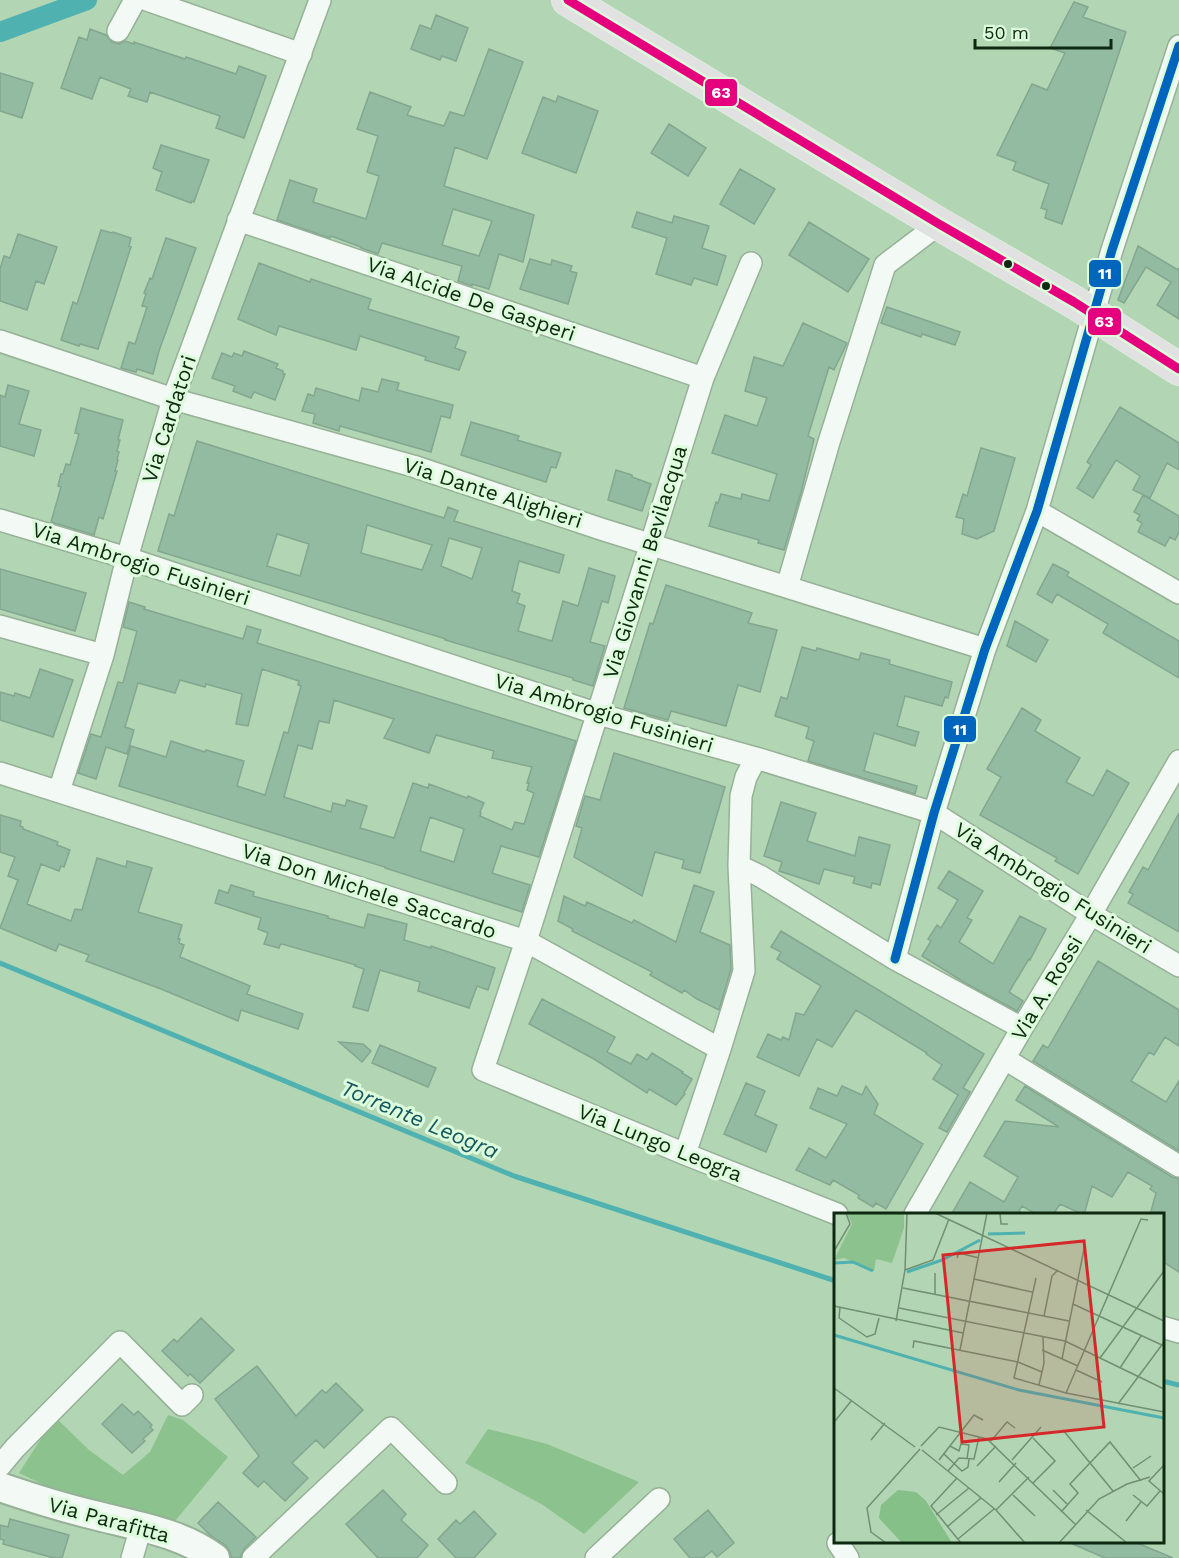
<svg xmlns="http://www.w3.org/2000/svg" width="1179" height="1558" font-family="'Work Sans',sans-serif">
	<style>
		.green { fill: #8bc28d }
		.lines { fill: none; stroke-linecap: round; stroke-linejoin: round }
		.stream { stroke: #4fb2b0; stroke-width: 5 }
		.canal { stroke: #4fb2b0; stroke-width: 20 }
		.building { fill: #93bba2; stroke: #83a68f; stroke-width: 1.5; fill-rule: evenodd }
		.street-casing { stroke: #95b196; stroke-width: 24 }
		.secondary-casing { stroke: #95b196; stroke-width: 32 }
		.primary-casing { stroke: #dcecdd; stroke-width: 34 }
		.street { stroke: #f3f9f4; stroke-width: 21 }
		.secondary { stroke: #f3f9f4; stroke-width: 28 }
		.primary { stroke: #e0e1e0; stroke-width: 32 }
		.bus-1-casing { stroke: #dcfcdc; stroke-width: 14 }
		.bus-2-casing { stroke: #dcfcdc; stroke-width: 14 }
		.bus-1 { stroke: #e5007d; stroke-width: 9 }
		.bus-2 { stroke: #0065bd; stroke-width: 9 }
		.bus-dot { fill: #0f2911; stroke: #dcfcdc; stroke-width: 2 }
		.labels { text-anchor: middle; stroke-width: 6; stroke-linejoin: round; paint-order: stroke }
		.street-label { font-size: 21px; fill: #0f2911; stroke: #dcfcdc }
		.water-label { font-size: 22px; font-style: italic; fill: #16585f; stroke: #dcfcdc }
		.inset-river { fill: none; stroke: #4fb2b0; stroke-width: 3 }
		.inset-road { fill: none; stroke: #719072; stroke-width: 1.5 }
		.view { fill: #d62828; fill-opacity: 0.15; stroke: #d62828; stroke-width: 3 }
		.inset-edge { fill: none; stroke: #0f2911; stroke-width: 3 }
		.line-badge { stroke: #dcfcdc; stroke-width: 2 }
		.badge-label { font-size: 16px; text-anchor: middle; font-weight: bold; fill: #fff }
	</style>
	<rect width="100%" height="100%" fill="#b2d5b3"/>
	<path class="green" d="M168,1415L183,1420L228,1457L175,1521L63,1494L19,1473L55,1417L89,1450L123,1475L150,1452Z
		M488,1429L547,1444L639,1482L584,1534L543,1505L465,1463Z"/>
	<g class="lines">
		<path class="stream" d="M0,963L514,1176L836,1281
			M1162,1381L1179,1385"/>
		<path class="canal" d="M0,32L87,0"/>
	</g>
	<path class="building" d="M1074,2L1088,7L1083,17L1126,32L1062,224L1045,218L1047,210L1041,208L1049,184L1013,170L1016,162L997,155L1032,84L1047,90L1065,53L1050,48Z
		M436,15L468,28L456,61L442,56L440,60L411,49L420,25L431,29Z
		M90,29L106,35L112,42L119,44L125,41L134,44V42L185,59L186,57L236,74L239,66L266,76L244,138L216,128L220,116L150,92L147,102L128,96L131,89L100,77L92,99L61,88L79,37L87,40Z
		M489,49L523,62L487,159L455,147L444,186L534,215L523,262L499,254L489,289L472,284V286L458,281L462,266L382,243L378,254L361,248V247L331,236L330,238L277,220L290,180L317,189L313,202L366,219L379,176L367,172L378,136L357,129L370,92L411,107L407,115L444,126L450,112L464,116ZM453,209L492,221L479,256L442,245Z
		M0,73L33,83L22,118L0,111Z
		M558,96L598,111L576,173L522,153L543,97L556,102Z
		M669,124L706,148L688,176L651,153Z
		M161,145L209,160L194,202L192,201L191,203L156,190L162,172L153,168Z
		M740,169L775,189L754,224L720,204Z
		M637,212L672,223L674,216L709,226L702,248L726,256L717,285L694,278L691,285L656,274L667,238L632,227Z
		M809,222L869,259L848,292L789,255Z
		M101,230L112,233L113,232L131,238L129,246L131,247L98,349L80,344L79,346L61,340L73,302L77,304Z
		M18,234L57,247L44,284L36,281L27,310L0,301V269L4,256L10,258Z
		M166,238L196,248L159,351L153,374L137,369L136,372L121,368L129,342L135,344L147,307L142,306L146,294L144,293L150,278L152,279Z
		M1138,246L1178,270L1179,268V319L1157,305L1171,282L1146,267L1124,303L1118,300Z
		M530,259L551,265L552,260L572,266L570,271L577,273L568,304L520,289Z
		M259,263L310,282L311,279L371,299L368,309L459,337L455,348L466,352L459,370L425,360L426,357L360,336L356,350L279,326L276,335L238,319Z
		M887,307L960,332L955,345L922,334L921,337L881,323Z
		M803,323L847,343L834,370L829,367L808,436L814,439L801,493L784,550L758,543L759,540L709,526L716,502L718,503L721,494L741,499L742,494L769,501L777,474L712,453L725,415L757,426L767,398L745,391L754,357L783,366Z
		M244,351L278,364L276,368L283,371V374H285L275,400L254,392L251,398L233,391L235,386L212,378L222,353L232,357L234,353L242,356Z
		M382,379L399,383L397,390L453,405L450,418L441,416L431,452L340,426L339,431L313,423L315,414L302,411L308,394L314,396L316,388L359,401L362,388L378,392Z
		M8,385L29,391L19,424L41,430L34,456L0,446V395L5,397Z
		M1120,407L1179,443V470L1167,463L1150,498L1133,490L1140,476L1116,460L1093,498L1077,488L1091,465L1087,462Z
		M81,408L123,420L118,440H120L117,451L119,452L117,459L118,460L115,471H117L103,519L99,517L94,535L51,522L61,487L58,486L61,474H63L66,464L70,465L79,434L75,433Z
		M471,422L519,436L517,440L561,453L556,468L551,467L546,482L461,455Z
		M197,441L444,518L448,507L458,511L454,521L564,555L559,573L519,561L512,591L520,594L517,603L525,606L518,631L552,641L563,601L578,606L589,568L615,576L608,603L602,601L590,642L605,646L593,686L573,680V678L445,640L446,639L158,551L169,514L174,516ZM367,525L432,545L422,570L361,553ZM277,534L309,544L300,576L267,566ZM449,538L482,548L472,579L441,566Z
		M981,448L1015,458L994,531L977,539L962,534L964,519L956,517L963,494L967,496Z
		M616,470L632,475V477L651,484L642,511L608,500Z
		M1143,495L1179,516V532L1175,540L1170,537L1165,546L1138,532L1142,523L1137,520L1140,515L1134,512Z
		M1053,564L1069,572L1067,576L1179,641V678L1103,633L1108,624L1057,594L1052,603L1037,594Z
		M0,569L86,593L75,631L0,609Z
		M666,585L752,613L748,623L777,630L760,692L738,685L726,726L671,711L668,720L624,708L650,623L653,624Z
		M129,602L145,607L144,609L243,639L247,626L261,630L257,643L576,741L539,857L501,846L492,873L530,885L522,912L385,868V867L119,786L131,746L166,757L171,741L205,752L206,750L244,761L237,786L265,795L284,732L288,733L301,686L298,685L299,681L262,669L248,726L236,724L242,694L206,684L205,687L180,680L175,693L138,683L125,727L134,730L127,754L106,747L96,779L78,773L91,734L101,737L118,682L123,683L137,631L123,627ZM334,700L394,719L384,738L429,753L436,735L494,751L492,758L532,767L527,783H529L527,790L534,793L524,824L515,822L512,830L480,816L481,813L480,812L484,803L468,796L467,798L429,784L428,788L413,783L394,838L360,828L367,806L347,800L345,806L333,803L331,812L284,797L298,745L312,749L319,721L329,723ZM430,817L464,829L454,862L420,851Z
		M1015,621L1048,640L1036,662L1007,646Z
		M802,647L816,651L817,648L859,660L861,653L890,660L889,664L952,682L948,698L945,697L942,706L905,696L897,726L919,732L915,746L874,733L864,771L917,786L915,794L808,761L814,741L806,738L809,727L775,716L781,697L787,699Z
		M40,669L73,680L53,737L0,720V692L14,696L15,693L30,698Z
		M1022,708L1041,720L1035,731L1080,758L1066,782L1093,796L1107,770L1129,783L1078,874L1055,861L1057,858L980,815L1001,777L987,769Z
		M614,753L725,787L700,873L682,868L684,860L655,852L642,896L574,857L582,828L576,826L585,796L600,800Z
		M781,802L816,813L807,841L855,856L859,837L890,845L880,885L872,883L871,888L853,883L855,877L824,869L819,884L779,871L782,862L764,856Z
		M1179,813V932L1128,903L1133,894L1129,892L1143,867L1148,870Z
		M0,815L21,821L20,826L23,827V829L58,842L57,845L70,850L64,867L61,866L59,871L41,864L27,904L71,921L75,909L82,910L97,858L126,867L127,861L152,868L138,912L182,925L178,939H180L179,943L184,945L180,957L250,986L247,994L303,1014L298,1029L241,1010L238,1021L161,989L86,961L89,955L59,944L56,951L0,928L18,880L8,876L15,857L0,852Z
		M949,871L983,891L967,918L972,920L959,942L993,964L1020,916L1046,929L1030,960L1029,959L1009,992L1023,1001L1017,1011L967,984L922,956L931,941L928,939L937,925L941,928L958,900L938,888Z
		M231,885L254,892L253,896L328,916V918L364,928L368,914L407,924L404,940L431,948V946L495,968L488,990L477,986L469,1008L418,991L420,982L380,970L368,1011L353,1007L364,969L355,966L356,965L282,944L280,945L279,948L264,944L268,933L258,929L261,918L215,903L219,890L228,893Z
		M694,885L714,892L700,932L730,945L731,969L719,1010L697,999L684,990L682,993L650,975L652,972L572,931L573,929L558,921L564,896L585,906L587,902L632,923L634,920L676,942Z
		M781,931L984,1054L963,1088L970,1092L947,1132L939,1128L958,1095L933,1079L942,1065L926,1054L927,1053L856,1010L832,1047L817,1039L799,1076L757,1057L768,1034L781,1040L783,1037L789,1040L796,1013L804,1015L821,986L777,959L781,952L771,947Z
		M1098,961L1179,1010V1046L1165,1037L1154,1055L1149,1052L1131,1081L1166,1102L1179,1081V1151L1033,1061L1043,1045L1048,1048Z
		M542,999L615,1037L607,1052L631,1064L637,1054L647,1060L652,1053L683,1072L682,1073L692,1079L684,1093L685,1094L676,1105L649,1089L647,1093L594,1059L529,1024Z
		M339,1042L363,1044L371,1051L362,1062Z
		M380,1045L436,1068L428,1087L372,1063Z
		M746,1083L765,1091L755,1115L777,1125L766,1152L724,1134Z
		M842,1086L862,1095L866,1086L878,1104L874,1114L923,1144L886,1209L876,1203L873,1207L858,1198L859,1195L833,1180L830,1185L796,1170L809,1148L826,1158L847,1124L810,1108L818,1088L837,1096Z
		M1025,1086L1172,1177L1179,1179V1272L1162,1261V1215H1150L1156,1193L1150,1189L1152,1186L1128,1172L1112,1197L1092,1186L1084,1215L1060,1204L1053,1215H1038L1022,1206L1019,1211L1025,1215H951L970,1182L1004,1202L1018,1177L984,1156L1005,1121L1059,1127L1016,1100Z
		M201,1318L234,1350L200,1383L190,1374L188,1376L162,1351L174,1339L177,1342Z
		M257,1366L296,1416L322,1390L326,1393L336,1383L363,1410L324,1448L316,1440L292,1463L308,1478L285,1501L264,1481L258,1487L243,1473L259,1456L215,1399Z
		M122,1404L134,1415L138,1411L152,1425L150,1427L153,1430L143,1439L145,1441L132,1453L102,1424Z
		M383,1490L406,1514L401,1520L428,1545L417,1558H378L346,1524Z
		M218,1502L256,1537L244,1549L240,1558H232L229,1550L225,1545L211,1536L198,1523Z
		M708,1510L734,1543L717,1557L712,1551L703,1558H690L674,1539Z
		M474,1511L496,1534L474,1558H456L438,1539L456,1520L460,1524Z
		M10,1519L69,1535L62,1558H54L3,1544L4,1540L0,1539V1525L8,1527Z
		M1068,1542H1135L1173,1558H1105Z"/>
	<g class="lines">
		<defs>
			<path id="street" d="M147,0L301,54
				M118,31L135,0
				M238,220L703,378
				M751,263L703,378L526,941L483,1070L685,1154L837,1214
				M0,341L173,399L413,466L601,529L985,649
				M1037,511L1179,593
				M0,520L127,558L598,714L756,758L934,813L1091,914L1179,966
				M787,587L829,442L885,265L939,224
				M0,626L103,655
				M0,773L526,941L720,1049
				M59,791L103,655L127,558L173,399L320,0
				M739,866L760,876L895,959L1022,1028
				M895,959L934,813L985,649L1037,511L1112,250L1179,46
				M1005,1059L1179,1166
				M685,1154L720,1049L744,971L739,866L741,796L746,777L756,758
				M915,1214L1022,1028L1091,914L1179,761
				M1162,1327L1179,1332
				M0,1466L15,1448L120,1342L182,1405L192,1395
				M838,1543L848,1558
				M132,1558L141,1527
				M253,1558L391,1428L446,1483
				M596,1558L659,1499"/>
			<path id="secondary" d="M0,1487C32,1498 64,1508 98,1516C137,1526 182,1533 215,1558"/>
			<path id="primary" d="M568,0L939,224L1074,302L1179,369"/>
		</defs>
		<use href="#street" class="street-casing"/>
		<use href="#secondary" class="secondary-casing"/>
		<use href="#primary" class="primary-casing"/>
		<use href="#street" class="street"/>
		<use href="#secondary" class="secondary"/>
		<use href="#primary" class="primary"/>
		<defs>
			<path id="bus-1" d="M568,0L939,224L1074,302L1179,369"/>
			<path id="bus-2" d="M895,959L934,813L985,649L1037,511L1112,250L1179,46"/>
		</defs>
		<use href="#bus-1" class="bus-1-casing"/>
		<use href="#bus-2" class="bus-2-casing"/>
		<use href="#bus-1" class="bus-1"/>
		<use href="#bus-2" class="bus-2"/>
	</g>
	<g class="bus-dot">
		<circle cx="1008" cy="264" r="5"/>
		<circle cx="1046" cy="286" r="5"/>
	</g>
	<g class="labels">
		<g class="street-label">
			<text transform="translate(471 299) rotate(19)" y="7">Via Alcide De Gasperi</text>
			<text transform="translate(169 419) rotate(-72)" y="7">Via Cardatori</text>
			<text transform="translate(493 493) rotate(18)" y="7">Via Dante Alighieri</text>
			<text transform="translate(645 562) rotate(-73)" y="7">Via Giovanni Bevilacqua</text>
			<text transform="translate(141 564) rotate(18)" y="7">Via Ambrogio Fusinieri</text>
			<text transform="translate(604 713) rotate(17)" y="7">Via Ambrogio Fusinieri</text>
			<text transform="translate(1053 888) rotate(32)" y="7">Via Ambrogio Fusinieri</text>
			<text transform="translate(369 891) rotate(18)" y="7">Via Don Michele Saccardo</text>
			<text transform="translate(1047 988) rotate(-59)" y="7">Via A. Rossi</text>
			<text transform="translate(660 1143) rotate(22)" y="7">Via Lungo Leogra</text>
			<text transform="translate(109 1520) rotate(15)" y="7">Via Parafitta</text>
		</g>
		<g class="water-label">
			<text transform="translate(420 1119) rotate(23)" y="8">Torrente Leogra</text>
		</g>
	</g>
	<g transform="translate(834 1213)">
		<rect width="330" height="330" fill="#b2d5b3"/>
		<path d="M13,0H70V15L58,50L42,46L40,58L10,45L0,47L18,11Z" fill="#8bc28d"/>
		<path d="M64,277L82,279L92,288L118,330H68L45,305L47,292Z" fill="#85c088"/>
		<path class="inset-river" d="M154,21L191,20M0,50L19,49L39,58M73,59L108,47L146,27M0,122L185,177L330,205"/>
		<path class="inset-road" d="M101,0L330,108M166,0L167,11H174M0,38L16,11L12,0M123,45L125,40L145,45M71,57L99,47L115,6M101,60V81M202,65L180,165L232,180L330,199M140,66L198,79M69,75L235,108M239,91L330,133M0,93L129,120M6,94L5,105L33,124L41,121L45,105M65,95L231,128L330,176M210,103L218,63L224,57M62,108L71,57L73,0M79,135L80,128L184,149L208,159M126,137L153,0M208,137L244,153M266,145L330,58M228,146L251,31M286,155L307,123M242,157L268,169M205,172L210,150L209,124M0,175L81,234M232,180L307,6L314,7M284,191L330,129M1,208L18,187M229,217L279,278M199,225L221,248L199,270M37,227L51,210M157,228L173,209L181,215M87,233L105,214L153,226L241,311M116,233L125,238L127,231L135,232L133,246M88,237L162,297L191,330M110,241L128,258L134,254L135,246M105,247L140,202L149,207M178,247L207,214M330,252L315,268L330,281M143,253L162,233M299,255L317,243M114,258L125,245L140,246L145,224M123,265L97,293L127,330M165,269L182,250M219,277L233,291M179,282L201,303M299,282L313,293L326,278M162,297L195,264M252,297L293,330M227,299L244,280L236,271L276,229L307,268M102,302L135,275M292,308L307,289M113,314L147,285M124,326L160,296M52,330L37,319L33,295L86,236M225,330L265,286L293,271L316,264"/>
		<path class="view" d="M250,28L270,214L128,229L109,42Z"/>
		<rect width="330" height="330" class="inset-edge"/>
	</g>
	<g class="line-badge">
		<rect x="704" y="78" width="34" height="29" rx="6" fill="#e5007d"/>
		<rect x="1088" y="259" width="34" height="29" rx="6" fill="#0065bd"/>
		<rect x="1087" y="307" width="35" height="29" rx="6" fill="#e5007d"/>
		<rect x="943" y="715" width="34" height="28" rx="6" fill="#0065bd"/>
	</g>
	<g class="badge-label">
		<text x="721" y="98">63</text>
		<text x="1105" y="279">11</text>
		<text x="1104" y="327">63</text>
		<text x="960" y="735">11</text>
	</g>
	<path d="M975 39v9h136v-9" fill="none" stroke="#0f2911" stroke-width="3"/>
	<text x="984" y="39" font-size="18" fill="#0f2911" stroke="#dcfcdc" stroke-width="4.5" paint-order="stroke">50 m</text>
</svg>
